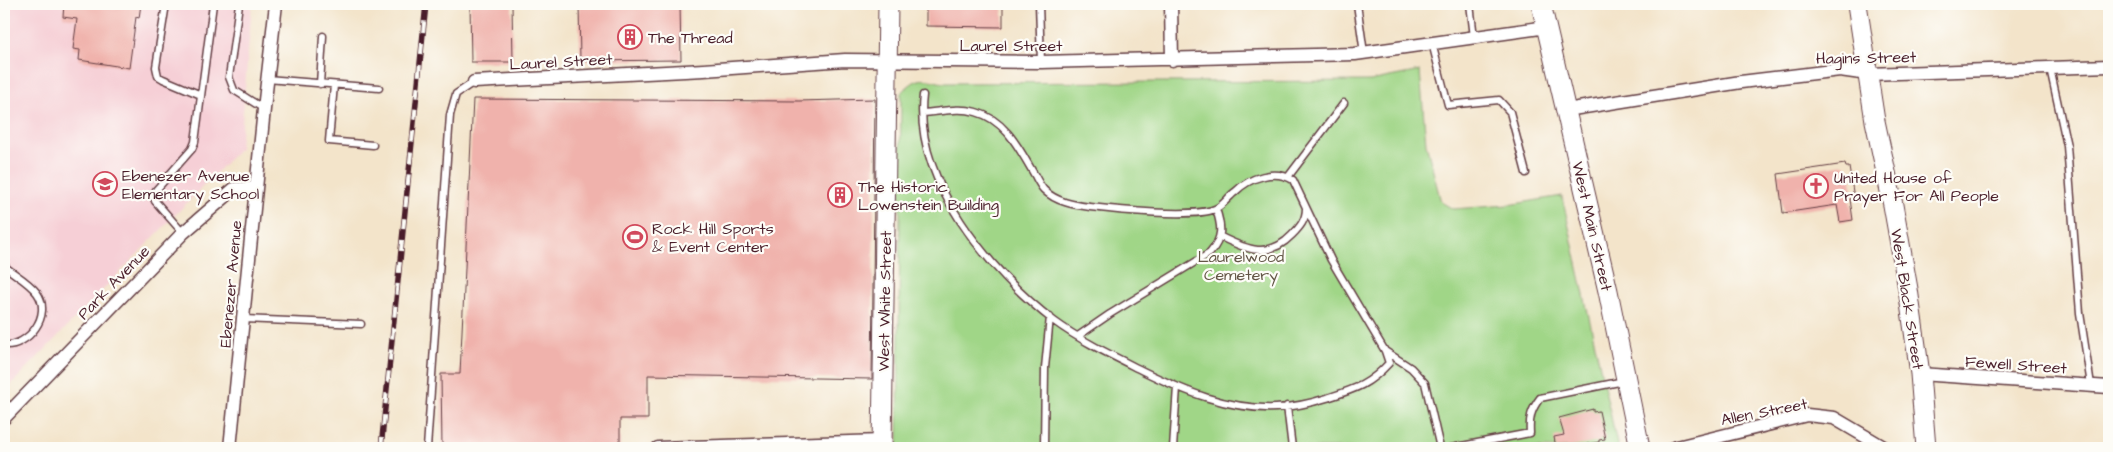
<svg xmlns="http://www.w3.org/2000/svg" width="2113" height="452" font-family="'Architects Daughter',sans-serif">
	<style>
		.built { fill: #f6cfd6 }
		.green { fill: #a0d687; stroke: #757a59 }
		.building { fill: #f0b2ac }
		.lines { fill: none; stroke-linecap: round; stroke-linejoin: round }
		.lane-casing { stroke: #633d43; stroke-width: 9 }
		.street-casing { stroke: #633d43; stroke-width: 15 }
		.secondary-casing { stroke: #633d43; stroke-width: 21 }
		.lane { stroke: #fff; stroke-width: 6 }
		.street { stroke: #fff; stroke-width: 12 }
		.secondary { stroke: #fff; stroke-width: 19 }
		.rail-casing { stroke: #4a1f2b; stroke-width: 5.5 }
		.rail { stroke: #fdfcf7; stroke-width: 4; stroke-dasharray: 11; stroke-linecap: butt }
		.labels { text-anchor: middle; stroke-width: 4.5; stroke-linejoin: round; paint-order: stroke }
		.poi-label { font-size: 16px; fill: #4a1f2b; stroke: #fdfcf7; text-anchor: start }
		.street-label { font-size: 16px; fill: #4a1f2b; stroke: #fdfcf7 }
		.park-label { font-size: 16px; fill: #645647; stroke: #fdfcf7 }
	</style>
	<rect width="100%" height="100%" fill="#fdfcf7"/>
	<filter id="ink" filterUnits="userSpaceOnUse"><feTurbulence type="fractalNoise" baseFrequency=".02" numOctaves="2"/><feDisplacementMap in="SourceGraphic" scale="10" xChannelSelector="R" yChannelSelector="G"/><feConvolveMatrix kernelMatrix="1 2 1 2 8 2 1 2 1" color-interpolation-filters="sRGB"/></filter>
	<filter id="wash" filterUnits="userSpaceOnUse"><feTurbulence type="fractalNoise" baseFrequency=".0096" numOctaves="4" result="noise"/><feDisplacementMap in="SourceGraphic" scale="20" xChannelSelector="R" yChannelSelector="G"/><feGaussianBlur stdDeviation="1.12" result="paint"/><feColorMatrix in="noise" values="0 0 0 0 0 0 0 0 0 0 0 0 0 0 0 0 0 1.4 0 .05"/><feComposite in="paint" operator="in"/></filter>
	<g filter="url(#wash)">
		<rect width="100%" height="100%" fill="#f3e4ca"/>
		<path class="built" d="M4,4H252L240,148L4,392Z"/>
		<path class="green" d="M1420,71L1426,144L1441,202L1453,209L1508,205L1562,196L1618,448H898L901,93C918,76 921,78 943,83L1370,81Z"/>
		<g id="blocks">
			<path class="building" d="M64,4H141L139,18L136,17L129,68L79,60L80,50L73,49L77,19L63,17Z
				M470,4H512L513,62H471Z
				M579,4H680L681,60L580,61Z
				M926,4H1003V27L926,26Z
				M473,99L799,101L875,99L872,379L648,375V419H620V448H442L441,374H460Z
				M1845,164L1846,167H1849L1854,198L1850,199L1853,220L1840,222L1837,205L1783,213L1778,174Z
				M1593,409V412L1599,411L1605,439L1599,440V442L1572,447L1556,448L1554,437L1564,435L1559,418Z"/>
		</g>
	</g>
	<g filter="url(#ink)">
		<use href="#blocks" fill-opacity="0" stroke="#633d43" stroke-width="1"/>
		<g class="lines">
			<defs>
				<path id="lane" d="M166,4L156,67L158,76L163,79L201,95
					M239,4L229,77L234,90L264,109
					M1039,4L1041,62
					M1357,4L1364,53
					M1470,4L1474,37
					M1432,43L1448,105L1499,100L1510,112L1526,173
					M2050,68L2067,146L2080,313L2091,385
					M267,79L379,88
					M320,84L323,36
					M334,85L329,141L373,145
					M923,95C913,180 990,272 1054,321C1081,341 1113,356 1143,371C1184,391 1229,410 1276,408C1293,407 1311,403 1327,398C1355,389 1369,385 1389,363L1385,351L1331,260L1293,180C1275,169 1250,177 1235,192C1228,197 1223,206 1215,209C1194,218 1115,210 1090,207C1074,205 1056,202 1044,190C1040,186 1037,179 1034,174C1020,150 1006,120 976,112C959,107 940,112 923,113
					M1288,177L1344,103
					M183,233L155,201L154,197L156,190L192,149L195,142L213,4
					M1221,237C1247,250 1269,259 1292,235C1300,227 1306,220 1306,208
					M4,266C14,274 29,282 37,293C53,315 28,347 4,345
					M244,319L361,324
					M1078,336L1110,314L1210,253C1223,238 1222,227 1216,209
					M1385,351L1411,368L1425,383L1440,448
					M4,401L13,409
					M1287,406L1292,448
					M427,448L450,115L456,94L474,82
					M1044,448L1045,368L1050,317
					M1173,448L1177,387
					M1451,448L1530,433C1529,418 1531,410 1540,398L1624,381"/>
				<path id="street" d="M1171,4L1172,60
					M474,82L704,70L845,60L1041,62L1355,54L1547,27
					M1566,110L1741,82L1840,70L1868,74L2109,66
					M1920,374L2109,387
					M4,418L183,233L234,189L255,188
					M230,448L264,109L276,4
					M658,448L882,441
					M1673,448L1807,415L1834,418L1885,448"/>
				<path id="secondary" d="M1541,4L1608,291L1640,448
					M1857,4L1875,121L1893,205L1908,289L1920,374L1926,448
					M882,448L888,4"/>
			</defs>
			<use href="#lane" class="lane-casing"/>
			<use href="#street" class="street-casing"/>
			<use href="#secondary" class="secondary-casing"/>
			<use href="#lane" class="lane"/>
			<use href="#street" class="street"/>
			<use href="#secondary" class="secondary"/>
			<defs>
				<path id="rail" d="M381,448L426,4"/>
			</defs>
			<use href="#rail" class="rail-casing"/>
			<use href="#rail" class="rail"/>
		</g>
	</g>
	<defs>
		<symbol id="building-ring" viewBox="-11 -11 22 22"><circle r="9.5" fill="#fdfcf7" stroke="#d1495b" stroke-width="1.5"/><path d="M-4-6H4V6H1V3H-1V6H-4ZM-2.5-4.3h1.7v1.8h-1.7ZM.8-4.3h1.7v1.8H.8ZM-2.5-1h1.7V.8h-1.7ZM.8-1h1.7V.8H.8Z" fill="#d1495b"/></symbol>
		<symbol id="school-ring" viewBox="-11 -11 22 22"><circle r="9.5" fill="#fdfcf7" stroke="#d1495b" stroke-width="1.5"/><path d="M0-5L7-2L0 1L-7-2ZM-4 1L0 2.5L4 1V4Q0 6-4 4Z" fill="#d1495b"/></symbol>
		<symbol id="church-ring" viewBox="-11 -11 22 22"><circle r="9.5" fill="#fdfcf7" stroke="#d1495b" stroke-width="1.5"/><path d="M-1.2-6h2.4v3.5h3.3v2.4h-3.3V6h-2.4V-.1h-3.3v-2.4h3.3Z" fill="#d1495b"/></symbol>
		<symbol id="stadium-ring" viewBox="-11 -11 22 22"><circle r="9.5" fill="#fdfcf7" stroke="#d1495b" stroke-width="1.5"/><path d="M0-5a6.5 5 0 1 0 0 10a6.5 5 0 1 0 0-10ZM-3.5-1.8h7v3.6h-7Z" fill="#d1495b"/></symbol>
	</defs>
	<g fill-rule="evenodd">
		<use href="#building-ring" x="616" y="23" width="28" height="28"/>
		<use href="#school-ring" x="91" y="170" width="28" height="28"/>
		<use href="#church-ring" x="1802" y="172" width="28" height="28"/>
		<use href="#building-ring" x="826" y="181" width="28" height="28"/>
		<use href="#stadium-ring" x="621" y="223" width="28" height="28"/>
	</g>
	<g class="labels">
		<g class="poi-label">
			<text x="648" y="43">The Thread</text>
			<text x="122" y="181">Ebenezer Avenue<tspan x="122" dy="18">Elementary School</tspan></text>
			<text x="1834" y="183">United House of<tspan x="1834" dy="18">Prayer For All People</tspan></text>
			<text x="858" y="192">The Historic<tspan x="858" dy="18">Lowenstein Building</tspan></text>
			<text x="652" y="234">Rock Hill Sports<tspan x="652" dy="18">&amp; Event Center</tspan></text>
		</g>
		<g class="street-label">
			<text x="1011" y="51">Laurel Street</text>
			<text transform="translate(1866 57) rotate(-1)" y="6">Hagins Street</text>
			<text transform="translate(561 61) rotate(-3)" y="6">Laurel Street</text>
			<text transform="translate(1593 226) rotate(77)" y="6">West Main Street</text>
			<text transform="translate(113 282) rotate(-46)" y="6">Park Avenue</text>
			<text transform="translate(230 284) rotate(-85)" y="6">Ebenezer Avenue</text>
			<text transform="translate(1908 299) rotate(81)" y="6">West Black Street</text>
			<text transform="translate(884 301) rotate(-89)" y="6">West White Street</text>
			<text transform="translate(2016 364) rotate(4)" y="6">Fewell Street</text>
			<text transform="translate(1764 411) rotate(-11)" y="6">Allen Street</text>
		</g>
		<g class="park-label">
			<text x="1241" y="262">Laurelwood<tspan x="1241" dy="18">Cemetery</tspan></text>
		</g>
	</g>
	<rect width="2113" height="452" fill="none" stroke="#fdfcf7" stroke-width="20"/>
</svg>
